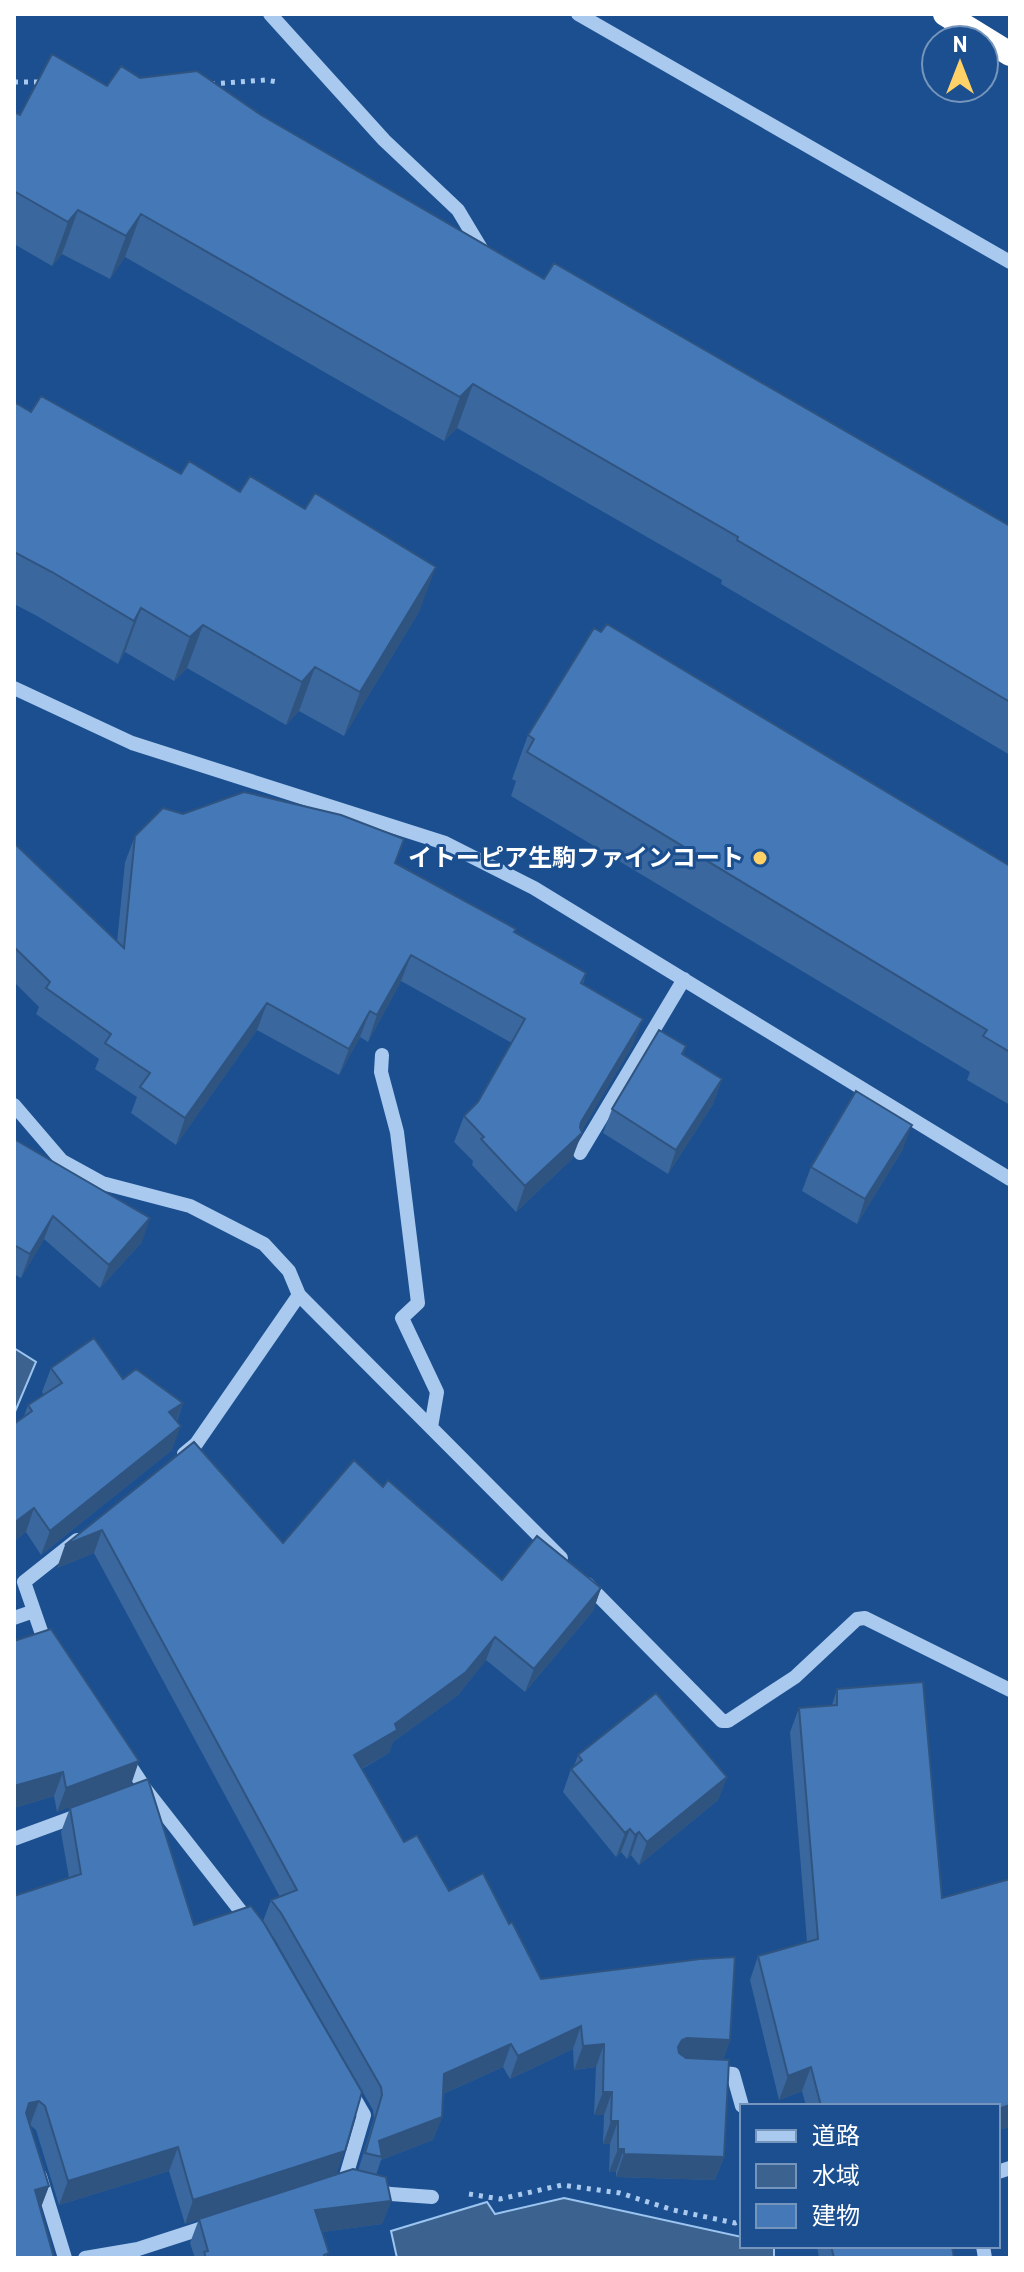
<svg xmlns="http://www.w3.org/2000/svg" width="1024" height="2272" font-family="Barlow,'Noto Sans JP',sans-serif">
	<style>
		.water { fill: #3c6290; stroke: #9cc4f0; stroke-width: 2 }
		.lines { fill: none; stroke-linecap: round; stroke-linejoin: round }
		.path { stroke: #a9c9ee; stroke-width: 5; stroke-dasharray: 4 6; stroke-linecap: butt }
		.minor { stroke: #a9c9ee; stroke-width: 14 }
		.highway { stroke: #fff; stroke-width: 24 }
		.wall { fill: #3a679d; fill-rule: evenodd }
		.shaded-wall { fill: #305480 }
		.building { fill: #4478b7; stroke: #305480; stroke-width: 2 }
		.poi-dot { fill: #ffd166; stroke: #1b4f8f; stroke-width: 3 }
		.labels { text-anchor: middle; stroke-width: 6; stroke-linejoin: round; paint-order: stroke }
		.poi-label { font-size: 24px; font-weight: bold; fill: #fff; stroke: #1b4f8f; text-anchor: end }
	</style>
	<rect width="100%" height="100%" fill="#1b4f8f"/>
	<path class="water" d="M14,1348L36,1362L14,1414Z
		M564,2198L742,2237V2246H774V2258H397L391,2231L487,2202L495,2214Z"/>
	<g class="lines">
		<path class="path" d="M14,82H41
			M211,84L266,80L277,82
			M469,2194L500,2199L562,2185L620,2193L673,2210L735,2223L742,2220"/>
		<path class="minor" d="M270,14L384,140L458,210L485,255
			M578,14L1010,262
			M14,688L132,743L445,843L534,888L1010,1179
			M382,1055L381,1072L397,1132L418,1303L402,1318L437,1392L431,1427
			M14,1105L62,1161L102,1183L190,1206L264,1244L289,1271L299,1295L561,1558
			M580,1153L684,979
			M184,1454L196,1444L299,1295
			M587,1584L722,1721H728L795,1677L857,1619L865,1618L1010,1690
			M14,1618L34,1611
			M51,1648L42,1634L24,1582L77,1540
			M125,1758L146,1790L250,1923
			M14,1839L82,1814
			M711,2072L733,2074L742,2106
			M998,2172L1010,2168
			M40,2176L65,2258
			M339,2185L344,2183L364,2115L349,2089
			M372,2190L391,2194L432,2197
			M983,2246L985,2258
			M85,2258L138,2249L212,2225"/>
		<path class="highway" d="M945,14L1010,54"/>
	</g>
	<path class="wall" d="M140,78L261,115L544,279L1010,526V755L721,584L722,580L457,428L444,441L125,257L110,279L62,254L52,266L14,244V112L20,115L107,86Z
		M14,402L31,412L420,610L344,736L299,711L286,725L187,668L174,681L125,652L118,664L37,616L14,604Z
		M528,735L1010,866V1105L967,1080L970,1072L511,796L516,781L512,779Z
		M135,836L395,863L586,973L583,984L633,1045L581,1131L572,1159L516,1212L472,1165L473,1161L454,1142L464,1116L478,1102L512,1043L401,981L368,1042L360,1037L339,1075L257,1030L176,1145L131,1113L137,1097L95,1069L99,1059L36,1014L39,1007L14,982V843L117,942L125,862Z
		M686,1046L683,1055L722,1079L713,1104L668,1174L603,1133L612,1109Z
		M14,1139L142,1242L100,1288L44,1239L21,1278L14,1274Z
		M903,1149L857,1224L802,1191L811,1167Z
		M51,1368L123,1379L183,1403L177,1421L172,1450L41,1555L26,1532L14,1541V1424L24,1416L28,1405L44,1395L42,1392Z
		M194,1442L283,1543L383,1487L502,1580L601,1588L593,1611L525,1692L486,1660L458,1695L393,1742L389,1753L362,1769L404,1842L449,1891L509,1924L541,1979L730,2040L723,2060L724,2157L715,2180L616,2177V2172H609L610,2144H603L604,2115H594L596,2067L574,2070L573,2049L510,2079L503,2067L443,2094L442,2117L433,2140L381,2160L376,2175L391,2201L382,2224L322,2232L327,2258H195L190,2243L199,2219L185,2224L169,2171L59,2205L36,2130L30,2125L49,2186L40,2209L14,2258V1896L69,1878L61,1832L70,1808L194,1925L263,1921L271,1900L280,1897L94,1553L57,1568ZM273,1936L373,2110L374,2118L358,2171L336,2175Z
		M14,1641L139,1761L57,1812L54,1796L14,1808Z
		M837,1689L942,1898L1010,1879V2127L998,2130V2106H806L802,2091L779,2100L750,1980L758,1956L807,1942L790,1732L799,1708L832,1705Z
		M578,1755L727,1777L718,1800L639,1865L631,1855L627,1859L621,1852L616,1857L563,1792L571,1769L574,1766Z
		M817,2246H954L953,2249L954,2258H819Z"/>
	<path class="shaded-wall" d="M78,210L62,254L52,266L68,222Z
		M141,214L125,257L110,279L126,236Z
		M473,384L457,428L444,441L460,397Z
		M436,567L420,610L344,736L360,692Z
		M141,608L125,652L118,664L134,621Z
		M203,625L187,668L174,681L190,637Z
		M315,667L299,711L286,725L302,682Z
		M411,955L401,981L368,1042L377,1015Z
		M267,1003L257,1030L176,1145L185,1118Z
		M370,1011L360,1037L339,1075L349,1049Z
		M643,1019L633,1045L579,1136L582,1133L572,1159L516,1212L525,1186L581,1122Z
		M722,1079L713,1104L668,1174L676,1150Z
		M912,1125L903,1149L857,1224L865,1199Z
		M53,1216L44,1239L21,1278L30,1254Z
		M150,1218L142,1242L100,1288L109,1265Z
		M183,1403L174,1427L169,1412Z
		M181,1426L172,1450L41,1555L50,1531Z
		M34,1508L26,1532L14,1541V1523Z
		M102,1530L94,1553L57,1568L65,1545Z
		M601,1588L593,1611L525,1692L534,1669Z
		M495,1637L486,1660L458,1695L393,1742L389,1753L345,1778L354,1755L395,1724Z
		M139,1761L131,1785L57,1812L66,1788Z
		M63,1772L54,1796L14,1808V1786Z
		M727,1777L718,1800L639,1865L647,1842Z
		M630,1829L621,1852L616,1857L625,1833Z
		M639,1832L631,1855L627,1859L635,1835Z
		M581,2026L573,2049L510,2079L518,2056Z
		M687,2038L730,2040L722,2063L679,2061L678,2047L682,2040Z
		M511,2044L503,2067L436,2097L444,2074Z
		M604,2044L596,2067L574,2070L583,2046Z
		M811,2067L802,2091L779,2100L788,2076Z
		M603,2092H612L604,2115H594Z
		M39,2101L30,2125L20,2127L29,2103Z
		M1010,2105V2127L998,2130V2109Z
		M442,2117L433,2140L381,2160L382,2157L379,2141Z
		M611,2121H618L610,2144H603Z
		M178,2147L169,2171L59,2205L68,2181Z
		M618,2149H624L616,2172H609Z
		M345,2151L336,2175L185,2224L193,2200Z
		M624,2154L724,2157L715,2180L616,2177Z
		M49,2186L40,2210L35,2190Z
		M391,2201L382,2224L307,2234L315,2210Z"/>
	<path class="building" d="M52,54L107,86L121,66L140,78L197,71L261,115L544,279L554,263L1010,526V702L737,540L738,537L473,384L460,397L141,214L126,236L78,210L68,222L14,191V112L20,115Z
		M41,396L181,474L189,461L240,492L250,476L305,509L315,493L436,567L360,692L315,667L302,682L203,625L190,637L141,608L134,621L52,572L14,552V402L31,412Z
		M607,624L1010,866V1052L983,1036L987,1030L527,752L534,739L528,735L594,628L601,632Z
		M244,792L341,815L404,839L395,863L516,929L514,932L586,973L581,983L643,1019L581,1122L580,1127L582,1133L525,1186L481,1139L484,1137L464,1116L478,1102L525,1019L411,955L377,1015L370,1011L349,1049L267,1003L185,1118L140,1087L150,1073L105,1043L111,1034L46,988L50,982L14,947V843L124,948L135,836L163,808L183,814Z
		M659,1030L686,1046L682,1054L722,1079L676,1150L612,1109Z
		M856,1091L912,1125L865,1199L811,1167Z
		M14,1139L150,1218L109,1265L53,1216L30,1254L14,1245Z
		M94,1338L123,1379L136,1369L183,1403L169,1412L181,1426L50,1531L34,1508L14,1523V1424L32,1411L28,1405L62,1383L51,1368Z
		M194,1442L283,1543L354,1460L383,1487L388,1480L502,1580L537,1536L601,1588L534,1669L495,1637L466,1672L395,1724L397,1730L354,1755L404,1842L417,1835L449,1891L483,1873L509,1924L512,1922L541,1979L700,1959L735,1957L730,2040L687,2038L682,2040L678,2047L679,2053L686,2058L729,2060L724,2157L624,2154V2149H618V2121H611L612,2092H603L604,2044L583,2046L581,2026L518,2056L511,2044L444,2074L442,2117L379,2141L382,2157L365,2153L382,2095L381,2087L281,1913L271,1900L297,1890L102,1530L65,1545Z
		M51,1629L139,1761L66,1788L63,1772L14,1786V1641Z
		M923,1682L942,1898L1010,1879V2105L998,2109V2106H821L811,2067L788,2076L758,1956L818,1939L799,1708L837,1705V1689Z
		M656,1693L727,1777L647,1842L639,1832L635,1835L630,1829L625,1833L571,1769L582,1760L578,1755Z
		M148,1779L194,1925L251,1906L264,1923L362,2092L345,2151L193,2200L178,2147L68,2181L45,2106L39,2101L29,2103L26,2113L49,2186L35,2190L54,2258H14V1896L81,1874L70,1808Z
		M353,2169L386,2177L391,2201L315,2210L329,2253L324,2255L325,2258H206L204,2252L208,2251L199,2219Z
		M831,2246H952L954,2258H834Z"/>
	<circle class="poi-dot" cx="760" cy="858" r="8"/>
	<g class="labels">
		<g class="poi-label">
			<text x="744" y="866">イトーピア生駒ファインコート</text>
		</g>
	</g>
	<rect width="1024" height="2272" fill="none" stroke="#ffffff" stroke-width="32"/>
	<rect x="740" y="2104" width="260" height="144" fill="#1b4f8f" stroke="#7695bc" stroke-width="2"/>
	<rect x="756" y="2130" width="40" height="12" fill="#a9c9ee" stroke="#7695bc" stroke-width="2"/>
	<text x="812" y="2144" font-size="24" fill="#ffffff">道路</text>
	<rect x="756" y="2164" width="40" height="24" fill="#3c6290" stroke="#7695bc" stroke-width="2"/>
	<text x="812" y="2184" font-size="24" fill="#ffffff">水域</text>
	<rect x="756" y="2204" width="40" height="24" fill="#4478b7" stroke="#7695bc" stroke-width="2"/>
	<text x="812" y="2224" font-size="24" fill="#ffffff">建物</text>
	<g transform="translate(960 64)"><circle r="38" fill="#1b4f8f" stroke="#7695bc" stroke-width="2"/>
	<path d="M0-6L14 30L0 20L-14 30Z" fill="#ffd166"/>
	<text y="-12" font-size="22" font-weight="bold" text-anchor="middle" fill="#ffffff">N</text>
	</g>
</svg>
